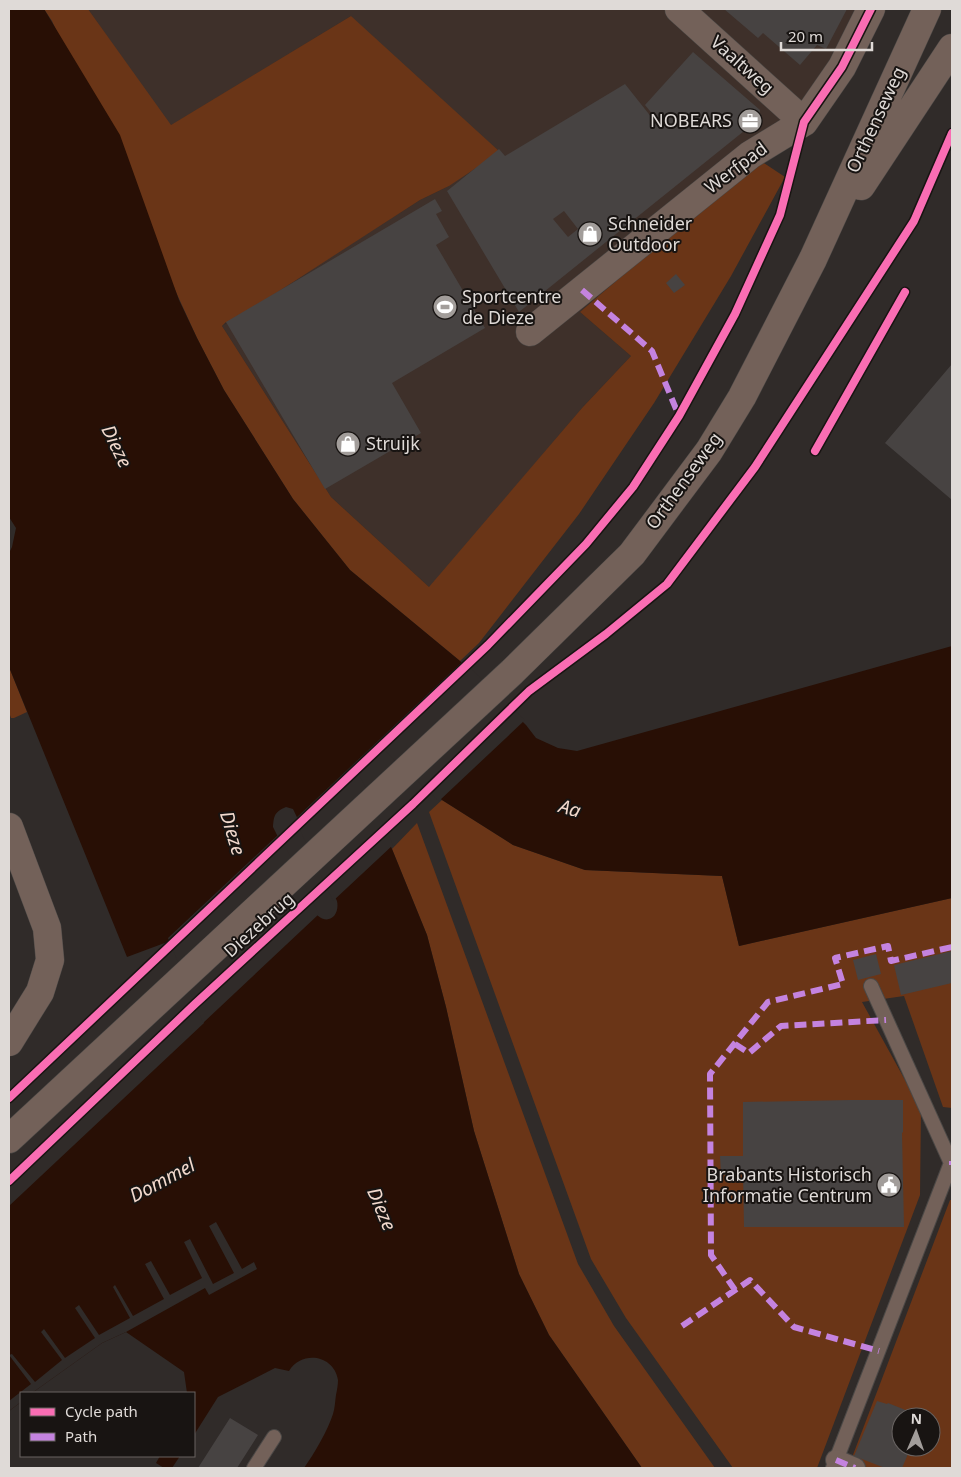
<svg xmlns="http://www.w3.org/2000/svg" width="961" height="1477" font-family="'Noto Sans',sans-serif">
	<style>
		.built { fill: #3e302a }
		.green { fill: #6a3517; fill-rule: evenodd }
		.water { fill: #280f05; fill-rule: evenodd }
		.pier { fill: #302b29 }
		.building { fill: #474342; fill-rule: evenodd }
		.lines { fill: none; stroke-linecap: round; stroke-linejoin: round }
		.service-casing { stroke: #4b4846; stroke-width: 16 }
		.pedestrian-casing { stroke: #4b4846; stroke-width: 22 }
		.minor-casing { stroke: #4b4846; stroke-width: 29 }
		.tertiary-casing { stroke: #4b4846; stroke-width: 29 }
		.service { stroke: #736159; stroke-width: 14 }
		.pedestrian { stroke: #736159; stroke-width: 20 }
		.minor { stroke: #736159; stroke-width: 28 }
		.tertiary { stroke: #736159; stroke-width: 28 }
		.quiet { stroke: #c483df; stroke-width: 6; stroke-dasharray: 12 6; stroke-linecap: butt }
		.cycleway-casing { stroke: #181412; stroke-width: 11 }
		.cycleway { stroke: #f96db3; stroke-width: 8 }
		.labels { text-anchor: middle; stroke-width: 4; stroke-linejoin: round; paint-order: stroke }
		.street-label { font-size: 18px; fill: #dfdad7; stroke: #181412 }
		.poi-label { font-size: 18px; fill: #dfdad7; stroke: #181412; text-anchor: start }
		.water-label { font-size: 19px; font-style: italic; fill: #f3dace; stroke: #181412 }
	</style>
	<rect width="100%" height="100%" fill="#302b29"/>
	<path class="built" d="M88,9H860L813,98L758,159L580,312L631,356L582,408L430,588L331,497L222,326L420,200L449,186L351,16L170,126Z"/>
	<path class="green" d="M44,9H88L171,125L351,16L500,152L449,186L420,200L228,324L226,322L222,326L331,497L429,587L582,408L631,356L580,312L758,159L785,177L731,276L654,403L579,514L479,643L460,661L350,570L293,499L224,390L197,338L52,21Z
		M9,667L27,712L14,718H11L9,712Z
		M442,800L513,845L585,870L722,876L739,946L952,898V1108L943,1107L904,996L862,1002L921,1109L920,1195L817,1468H733L626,1318L591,1259L429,812Z
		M417,823L578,1264L614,1326L715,1468H642L549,1335L519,1274L474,1131L446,1007L427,935L392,849Z
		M950,1200H952V1468H848ZM901,1417H931V1447H901Z"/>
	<path class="water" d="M9,9H44L120,135L179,300L197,338L224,390L293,499L350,570L460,661L526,725L536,738L558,748L577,751L952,646V898L739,946L722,876L585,870L513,845L442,800L383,744L355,771L392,849L427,935L446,1007L474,1131L519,1274L549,1335L642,1468H304C314,1454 328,1430 333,1414C335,1408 335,1401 336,1395C337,1390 338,1385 338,1380C334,1355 302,1350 289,1371L275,1368L218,1397L194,1435V1393H187L184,1372L126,1332L102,1343L32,1393H21V1402L9,1411V1206L204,1023L170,941L127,957L9,667V553L12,547L16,528L9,517ZM286,807L293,809L337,901C340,915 329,926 317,915L273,827C274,816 274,812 286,807Z
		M160,1456H180L172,1468H164L156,1463Z"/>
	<path class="pier" d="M463,661L525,720L439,801L382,748L358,772L393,845L333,901L295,819Z
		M279,834L319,914L203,1023L168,938Z
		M216,1222L242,1269L254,1262L257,1269L209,1295L205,1288L126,1332L102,1343L32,1393H21V1402L9,1411V1401L31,1384L9,1355L12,1354L35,1382L62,1360L41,1332L44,1329L65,1358L95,1338L75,1308L79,1305L99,1335L130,1318L113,1287L115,1285L133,1316L164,1299L145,1264L151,1261L170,1295L202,1278L184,1242L190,1239L213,1284L234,1273L209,1226Z"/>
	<path class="building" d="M724,9H847L826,49L817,45L800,65L763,33L758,38Z
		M693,52L760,110L759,119L519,312L447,191L499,149L505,156L625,84L656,123L658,121L645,105ZM564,211L578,229L568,237L553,219Z
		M435,199L442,211L436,214L449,237L436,245L485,328L392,383L421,433L325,489L226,322Z
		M676,274L685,285L674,293L666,283Z
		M952,364V500L885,443Z
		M952,951V983L901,995L894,965Z
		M876,954L881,974L858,980L853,960Z
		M850,1100H903V1132L902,1133L904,1227H744L743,1174L721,1175L720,1156H743V1102Z
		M877,1401L887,1404L888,1403L913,1413L912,1415L918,1417H901V1447H911L902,1468H885L854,1456Z
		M230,1418L258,1435L237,1468H198Z"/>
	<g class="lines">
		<defs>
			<path id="service" d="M254,1468L274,1437
				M833,1468L951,1163L871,986"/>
			<path id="pedestrian" d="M836,1460L855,1468"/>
			<path id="minor" d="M679,9L804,122
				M530,332L750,155L804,122L842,67L871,9
				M9,827L47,928L50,960L40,992L9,1042"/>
			<path id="tertiary" d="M861,186L952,48
				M9,1139L512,672L632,554L709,451L742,397L813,259L927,9"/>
		</defs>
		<use href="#service" class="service-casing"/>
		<use href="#pedestrian" class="pedestrian-casing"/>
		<use href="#minor" class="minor-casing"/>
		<use href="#tertiary" class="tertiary-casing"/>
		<use href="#service" class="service"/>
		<use href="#pedestrian" class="pedestrian"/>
		<use href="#minor" class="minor"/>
		<use href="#tertiary" class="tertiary"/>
		<path class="quiet" d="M582,290L652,351L679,416
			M735,1044L749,1053L781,1026L886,1020
			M952,1161V1165
			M735,1290L711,1255L710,1074L768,1002L843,984L835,958L888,946L891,961L952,947
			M682,1326L750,1280L794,1327L879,1351
			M836,1460L855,1468"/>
		<defs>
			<path id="cycleway" d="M815,451L905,292
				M9,1098L488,645L586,544L633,487L679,416L735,314L780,215L804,122L842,67L871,9
				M9,1181L195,1004L413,804L529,691L606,634L667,584L755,467L914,221L952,133"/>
		</defs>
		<use href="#cycleway" class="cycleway-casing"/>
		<use href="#cycleway" class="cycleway"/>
	</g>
	<defs>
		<symbol id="office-disc" viewBox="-11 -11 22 22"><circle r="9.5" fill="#a29d9a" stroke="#181412"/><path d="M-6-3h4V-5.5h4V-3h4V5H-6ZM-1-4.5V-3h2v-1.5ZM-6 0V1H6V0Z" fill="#fff"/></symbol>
		<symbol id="shop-disc" viewBox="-11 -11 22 22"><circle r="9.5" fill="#a29d9a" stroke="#181412"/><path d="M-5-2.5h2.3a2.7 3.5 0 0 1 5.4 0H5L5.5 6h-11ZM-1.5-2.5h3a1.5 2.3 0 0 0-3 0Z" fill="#fff"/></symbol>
		<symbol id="stadium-disc" viewBox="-11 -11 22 22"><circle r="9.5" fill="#a29d9a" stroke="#181412"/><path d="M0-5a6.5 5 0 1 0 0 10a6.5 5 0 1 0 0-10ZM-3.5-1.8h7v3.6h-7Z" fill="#fff"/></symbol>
		<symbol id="civic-disc" viewBox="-11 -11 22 22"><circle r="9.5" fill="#a29d9a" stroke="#181412"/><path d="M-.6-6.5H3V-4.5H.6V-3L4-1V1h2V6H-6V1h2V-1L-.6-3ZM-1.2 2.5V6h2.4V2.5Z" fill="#fff"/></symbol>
	</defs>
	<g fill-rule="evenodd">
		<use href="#office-disc" x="736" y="107" width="28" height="28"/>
		<use href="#shop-disc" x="576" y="220" width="28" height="28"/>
		<use href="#stadium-disc" x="431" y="293" width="28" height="28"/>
		<use href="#shop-disc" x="334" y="430" width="28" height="28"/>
		<use href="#civic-disc" x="875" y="1171" width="28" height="28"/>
	</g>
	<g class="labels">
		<g class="street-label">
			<text transform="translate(742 65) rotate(42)" y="6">Vaaltweg</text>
			<text transform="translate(876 120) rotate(-65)" y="6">Orthenseweg</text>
			<text transform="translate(736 168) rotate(-37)" y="6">Werfpad</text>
			<text transform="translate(684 481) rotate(-54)" y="6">Orthenseweg</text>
			<text transform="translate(259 925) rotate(-42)" y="6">Diezebrug</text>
		</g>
		<g class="poi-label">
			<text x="732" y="127" text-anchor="end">NOBEARS</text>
			<text x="608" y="230">Schneider<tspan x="608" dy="21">Outdoor</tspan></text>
			<text x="462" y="303">Sportcentre<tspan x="462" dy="21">de Dieze</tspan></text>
			<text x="366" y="450">Struijk</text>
			<text x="872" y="1181" text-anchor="end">Brabants Historisch<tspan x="872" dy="21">Informatie Centrum</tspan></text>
		</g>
		<g class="water-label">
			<text transform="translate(117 446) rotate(64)" y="7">Dieze</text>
			<text transform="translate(570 808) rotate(16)" y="7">Aa</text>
			<text transform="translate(233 833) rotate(73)" y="7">Dieze</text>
			<text transform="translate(162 1180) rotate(-28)" y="7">Dommel</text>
			<text transform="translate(382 1209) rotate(67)" y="7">Dieze</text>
		</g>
	</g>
	<rect width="961" height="1477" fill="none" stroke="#dfdad7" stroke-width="20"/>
	<rect x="20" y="1392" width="175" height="65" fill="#181412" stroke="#686361"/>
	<rect x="30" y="1408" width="25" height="8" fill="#f96db3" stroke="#686361"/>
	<text x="65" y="1417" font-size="15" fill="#dfdad7">Cycle path</text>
	<rect x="30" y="1433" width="25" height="8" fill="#c483df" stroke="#686361"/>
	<text x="65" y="1442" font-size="15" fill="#dfdad7">Path</text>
	<g transform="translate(916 1432) rotate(2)"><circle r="24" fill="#181412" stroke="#686361"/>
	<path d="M0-4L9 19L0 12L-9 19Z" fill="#a29d9a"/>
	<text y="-8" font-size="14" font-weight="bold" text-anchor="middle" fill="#dfdad7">N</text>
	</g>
	<path d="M781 42v8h91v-8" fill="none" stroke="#dfdad7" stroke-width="2.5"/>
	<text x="788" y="42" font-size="15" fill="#dfdad7" stroke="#181412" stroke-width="4" paint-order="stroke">20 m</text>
</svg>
